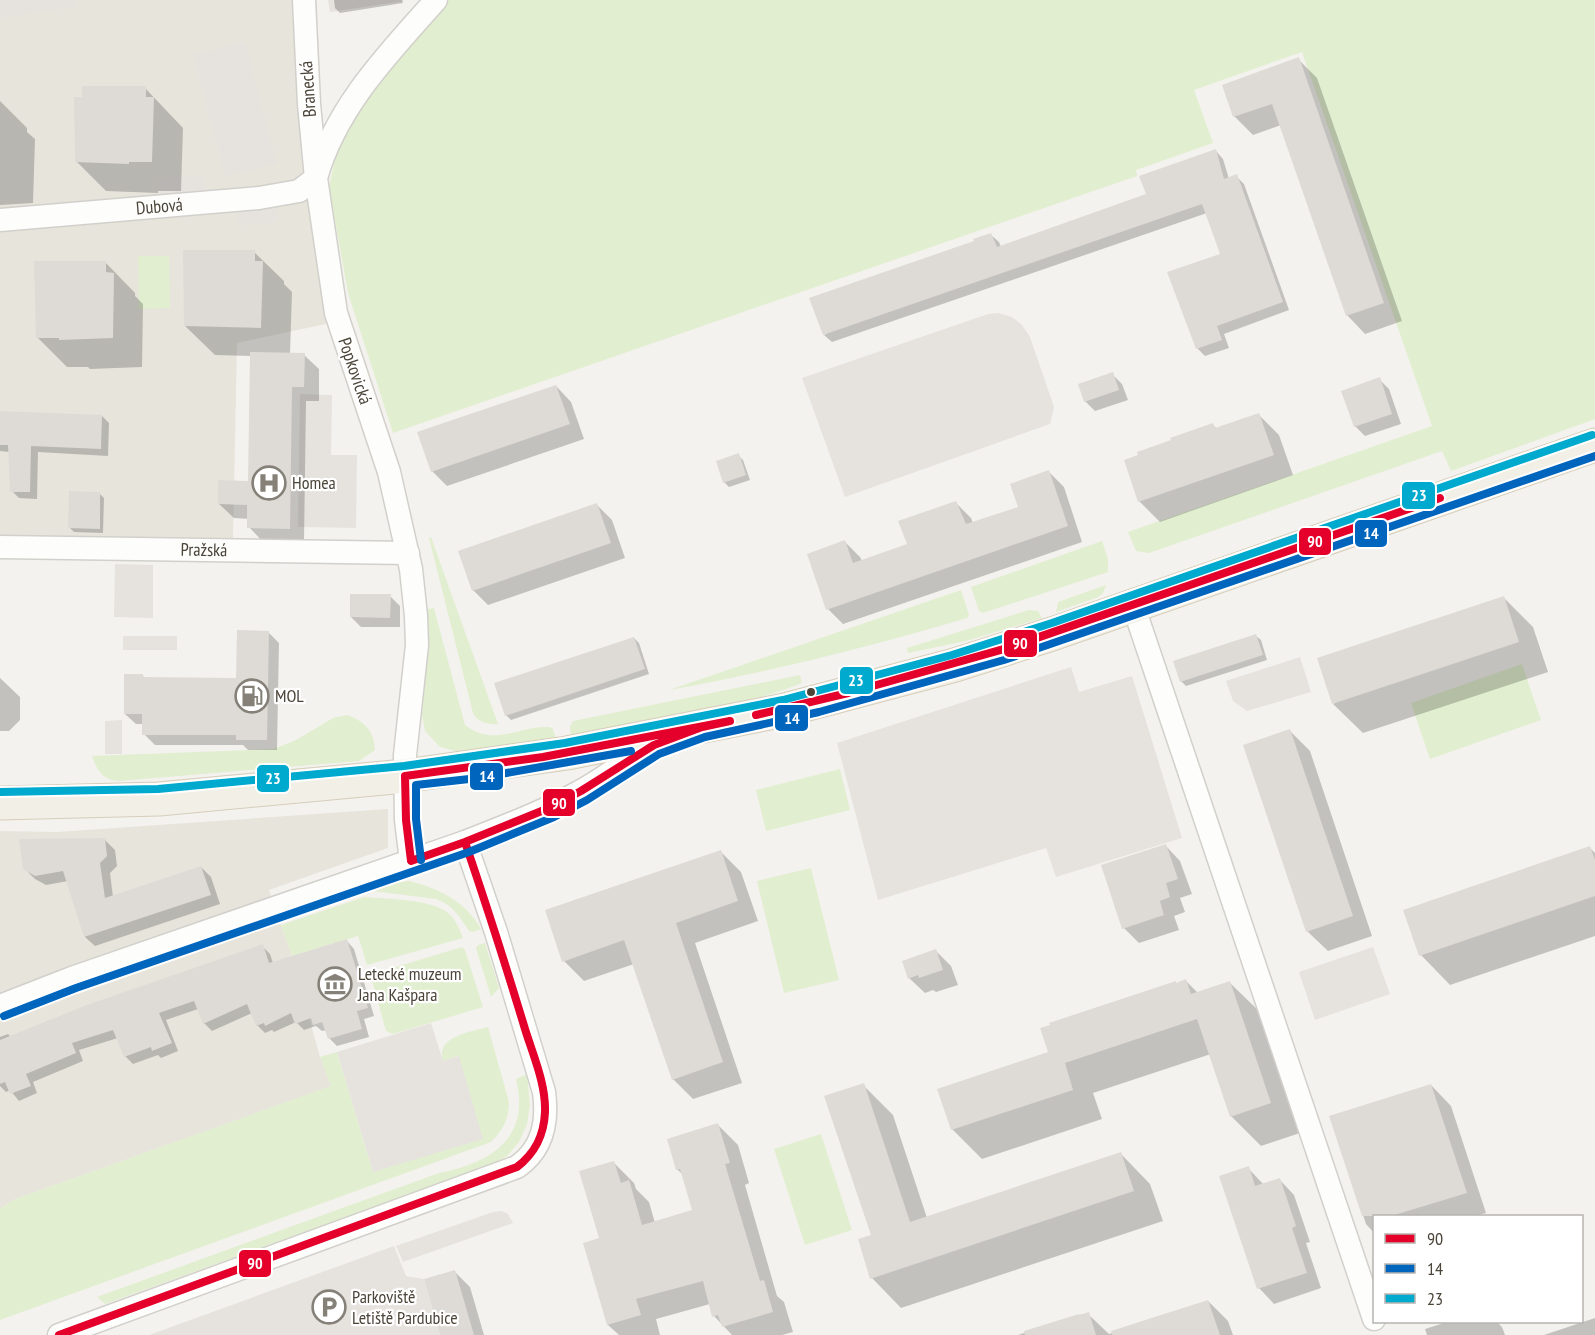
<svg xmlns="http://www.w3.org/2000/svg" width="1595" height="1335" font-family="'PT Sans Narrow',sans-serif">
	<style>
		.residential { fill: #e7e4dc }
		.industrial { fill: #e6e2de }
		.green { fill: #e1eecf }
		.parking { fill: #e6e3df }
		.shadow { fill: #0003 }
		.building { fill: #dedbd6 }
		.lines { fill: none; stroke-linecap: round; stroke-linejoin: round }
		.minor-casing { stroke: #d2d0cb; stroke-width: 25 }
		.primary-casing { stroke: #d6cebb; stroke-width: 35 }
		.minor { stroke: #fdfdfc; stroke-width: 22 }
		.primary { stroke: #f2efe6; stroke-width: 33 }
		.bus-1-casing { stroke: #fff; stroke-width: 12 }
		.bus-2-casing { stroke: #fff; stroke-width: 12 }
		.bus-3-casing { stroke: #fff; stroke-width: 12 }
		.bus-1 { stroke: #e4002b; stroke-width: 8 }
		.bus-2 { stroke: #0065bd; stroke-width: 8 }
		.bus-3 { stroke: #00a9ce; stroke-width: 8 }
		.bus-dot { fill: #4b4439; stroke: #fff; stroke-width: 2 }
		.labels { text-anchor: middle; stroke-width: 4.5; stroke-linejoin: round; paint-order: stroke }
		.street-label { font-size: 18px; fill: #4b4439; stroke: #fff }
		.poi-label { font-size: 18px; fill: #4b4439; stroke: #fff; text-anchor: start }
		.line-badge { stroke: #fff; stroke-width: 2 }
		.badge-label { font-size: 16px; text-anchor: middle; font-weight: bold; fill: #fff }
	</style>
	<rect width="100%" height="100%" fill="#f4f2ee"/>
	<path class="residential" d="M0,0H300L309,164L326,324L237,343L233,540L0,538Z
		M388,809V848L269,890L292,956L320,1057L332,1086L13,1200L0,1209V831L57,832Z"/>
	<path class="industrial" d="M328,0H403L404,1L330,12Z"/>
	<path class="green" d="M443,0H1595V419L1451,471L1442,451L1149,553L1136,551L1128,532L1432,426L1302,52L1194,90L1213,143L1136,170L1137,176L393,433L348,293L329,187L340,137L379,75Z
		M138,256H169L170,308L139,309Z
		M431,537L498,724C488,725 477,722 473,713L429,538Z
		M1102,541L1108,559V572L983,613L979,611L971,587Z
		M1106,585L1103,593L1098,597L1056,612L1058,602Z
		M961,590L969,615L967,618C869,647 770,672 669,690Z
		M434,608L465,725C495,748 518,725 550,727L553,729L556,738L459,752L440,747L425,731L422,715L424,684L422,610Z
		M1029,610L1038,611L1042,618L966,641L908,653L907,648Z
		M1522,664L1541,720L1430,759L1411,703Z
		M800,675L802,683C729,711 648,722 571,735L570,727L573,721Z
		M347,715C365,722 374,730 375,750L359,761L119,781C102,780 97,770 92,756L274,749L296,740L333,718Z
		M840,769L850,810L766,831L756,790Z
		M811,868L839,980L784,993L757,881Z
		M409,881C439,888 466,902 481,929L473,932L469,931C459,916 453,905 436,899L365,890L379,885Z
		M364,897C386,899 432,899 448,913C455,918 460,930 463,938L367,965L358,936L292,956L281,925Z
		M485,943L499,988L491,997L476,948L478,945Z
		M462,947L465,950L483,1007L393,1034L386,1031L371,977L373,974Z
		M488,1027L509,1102C509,1119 503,1130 491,1142L0,1320V1209L13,1200L331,1086L320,1057L337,1052L373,1172L458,1056L443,1061C435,1036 471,1032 488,1027Z
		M527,1074L530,1105L527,1124L519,1142L507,1156L494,1164L403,1197C394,1205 380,1210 368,1209L105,1304L97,1297L439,1173C491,1163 531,1138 516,1079Z
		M821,1134L852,1230L805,1245L774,1149Z"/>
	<path class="parking" d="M0,0H77L78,6L0,18Z
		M245,42L277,164L225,177L193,55Z
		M204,176L207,204L160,208L158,179Z
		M277,196L278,222L238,225L237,201Z
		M998,313L1012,317L1022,325L1030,337L1054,407L1050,424L845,497L802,378L988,314Z
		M300,394L332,395L331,455H357L356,528L298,527Z
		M115,564L153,565V618L114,617Z
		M123,636H177V650H123Z
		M1300,657L1311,692L1247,711L1233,701L1226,681Z
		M1071,667L1079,692L1132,676L1182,838L1056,877L1046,848L878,900L837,743Z
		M122,720V754H105V721Z
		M1373,947L1390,994L1315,1020L1299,972Z
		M431,1023L443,1061L459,1056L483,1139L373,1172L337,1052Z
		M502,1211L508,1214L513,1223L403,1262L396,1246L493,1212Z
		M394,1246L406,1276L424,1279L440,1335H149Z"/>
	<path class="shadow" d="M334,0H402L403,3L340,13L335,8Z
		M1298,59L1317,78L1402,321L1365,334L1347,315L1281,125L1253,135L1234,116Z
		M145,88L183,128L181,191H158V193L106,191L76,161Z
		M0,101L27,128V132L35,139L33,203L0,205Z
		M1216,151L1223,159L1229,179L1236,176L1244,184L1289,310L1224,334L1229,348L1205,356L1197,348L1222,255L1207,213L832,342L824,335L976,242L991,235L999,242L1001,247L1148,195Z
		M254,252L284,281V284L292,292L290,354L304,355L319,369V401H306L304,543L263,542L249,527V519L234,518L219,504L249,482L251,356L215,355L185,326Z
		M106,263L135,293V296L143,304L142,367L90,369L88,367H67L37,337Z
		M1112,374L1122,384L1128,400L1095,411L1085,401Z
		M1379,379L1389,389L1401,424L1365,436L1355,426Z
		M556,386L571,402L584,439L447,486L432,471Z
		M0,413L102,416L109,423L108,456L38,452L37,499L19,498L12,491L9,452L0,451Z
		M1259,415L1279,435L1293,475L1160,522L1140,502L1125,461L1213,425L1217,429Z
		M738,455L743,460L750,480L729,487L724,482Z
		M1049,472L1064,487L1082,542L843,624L828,609L845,542L860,557L862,561L908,545L956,503L971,518L973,523L1020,508Z
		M99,493L104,498L103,533L74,532L69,527Z
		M597,505L612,520L625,558L488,605L473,590Z
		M390,596L400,606V627H361L351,617Z
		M1503,597L1533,627L1548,672L1363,733L1333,704Z
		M268,632L279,643L277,750H248L243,745H155L144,734V724H136L125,714L142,675L146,679H238Z
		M1256,636L1261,640L1267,660L1186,686L1181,681Z
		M634,638L639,643L649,674L511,720L506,715Z
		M0,678L20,697V720L9,731H0Z
		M1290,731L1310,751L1372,936L1328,951L1307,931Z
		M105,840L115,850L117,866L110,873L113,897L201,867L211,877L220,904L95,946L85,937L68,881L46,885L35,879L24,868Z
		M1165,845L1180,861L1192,894L1180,898L1185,912L1174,916L1179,930L1139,943L1124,928Z
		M1590,848L1595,853V936L1450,985L1421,955Z
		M721,852L741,872L758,921L695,943L742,1083L693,1099L673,1079L634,964L584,981L564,961Z
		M347,941L354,949L374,1016L364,1019L369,1037L337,1046L330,1039L327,1030L322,1031L316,1026L304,1030L296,1022L274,1032L272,1030L265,1033L257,1025L252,1013L212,1031L204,1023L198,1009L166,1020L178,1051L161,1058L158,1055L133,1064L125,1056L118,1038L79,1050L83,1061L33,1082L37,1093L19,1101L10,1090L6,1092L0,1086V1037L8,1034L11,1037L262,946L270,954L273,963Z
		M936,951L951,966L958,985L936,992L933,990L925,993L909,978Z
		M1186,981L1198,993L1230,983L1260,1012L1300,1133L1261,1146L1231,1116L1211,1054L1093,1093L1102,1119L982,1159L952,1129L1050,1053Z
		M863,1085L893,1115L927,1218L1121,1154L1150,1184L1163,1221L901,1308L872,1278V1236Z
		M1431,1085L1451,1106L1486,1213L1475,1216H1374V1233L1366,1224L1331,1117Z
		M718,1125L738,1145L749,1183L745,1185L777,1296L784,1302L793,1332L782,1335H732L714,1316L710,1304L656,1319L660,1335H619L608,1325L585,1244L601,1239L614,1163L634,1183L636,1189L649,1202L655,1223L694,1211L684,1176L677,1169Z
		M1248,1168L1264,1185L1279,1179L1294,1195L1310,1242L1306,1243L1321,1288L1274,1304L1259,1288Z
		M455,1272L470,1287L484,1335H442Z
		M1208,1301L1228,1321L1233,1335H1018L1078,1315L1088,1314L1109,1334Z
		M1595,1318V1335H1544Z
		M1447,1322H1497L1502,1327L1505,1335H1427L1425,1329Z"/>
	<path class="building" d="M1299,57L1384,303L1346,316L1272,104L1233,117L1222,85Z
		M82,86H146V97H154L152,162H129V164L75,162L74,97H82Z
		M1216,149L1224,179L1237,174L1283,302L1217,326L1222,340L1196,349L1167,272L1220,254L1202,204L823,335L809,298L974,241L973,239L991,233L997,247L1146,194L1139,176Z
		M183,250H255V261H263L261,328L184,326Z
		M34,261H106V272L114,273L113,338L59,340V338H36Z
		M250,352L305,353L304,387H292L290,529L247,528V505L218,504V480L248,481Z
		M1113,372L1119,390L1084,402L1078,384Z
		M1380,377L1392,414L1354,427L1341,391Z
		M556,385L570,424L431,472L417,432Z
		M0,411L102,415L101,449L31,446L30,492H10L8,445H0Z
		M1259,413L1274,455L1138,502L1124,460L1138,455L1137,452L1171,440L1170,438L1213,423L1215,428Z
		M739,453L746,475L723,483L716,461Z
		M1049,470L1068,526L826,610L807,554L845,540L853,563L907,544L898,521L956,501L966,524L1018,507L1010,484Z
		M69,491L100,492V529L68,528Z
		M597,503L611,543L472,591L458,551Z
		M350,594H391L390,618L350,617Z
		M1504,596L1519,642L1332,704L1317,658Z
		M237,630L269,631L267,740H236V735H142V714H124V674H143V677L236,678Z
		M1256,634L1263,655L1180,682L1173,661Z
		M634,637L645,669L505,716L494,683Z
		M1290,729L1353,916L1306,932L1243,745Z
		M105,838L107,856L100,863L105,898L201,866L211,895L84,937L63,871L35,876L23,869L19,839Z
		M1166,844L1178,879L1166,883L1170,897L1160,901L1164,915L1122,929L1101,865Z
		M1590,846L1595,860V896L1419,956L1403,910Z
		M721,850L738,901L676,923L723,1062L672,1080L624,940L562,962L545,910Z
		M347,939L368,1008L357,1011L362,1029L328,1039L322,1022L313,1025L311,1018L295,1024L291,1013L265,1026L264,1023L256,1026L247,1004L203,1024L194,1001L159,1013L172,1043L152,1051L151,1047L124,1057L113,1030L72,1043L76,1053L26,1074L31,1086L10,1094L5,1082L0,1084V1040L87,1005L263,944L269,963Z
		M936,949L943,970L919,978L918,975L908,979L902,961Z
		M1186,979L1191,994L1230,981L1271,1103L1230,1117L1197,1019L1065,1063L1073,1090L951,1130L937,1089L1048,1052L1040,1028L1050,1025L1049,1023L1176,981V983Z
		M864,1083L910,1222L1121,1152L1134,1191L870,1279L858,1239L871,1235L824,1096Z
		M1431,1084L1467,1193L1391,1216H1362L1329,1116Z
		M718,1123L730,1163L725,1164L760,1281L764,1280L773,1312L722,1327L718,1315L712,1317L703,1281L636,1299L641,1315L607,1325L583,1243L599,1238L579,1171L614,1161L621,1183L629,1180L642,1225L692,1210L680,1169L676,1170L667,1139Z
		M1249,1166L1255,1186L1280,1178L1296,1226L1292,1228L1307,1273L1257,1289L1219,1176Z
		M455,1270L474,1335H440L424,1279Z
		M1208,1300L1220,1335H1112L1111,1331Z
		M1089,1312L1096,1335H1025L1024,1331L1079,1314V1315Z"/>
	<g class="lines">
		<defs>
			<g id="minor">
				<path id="s1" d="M0,220L259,198L299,191L316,178L309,104L304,0"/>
				<path id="s2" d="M0,547L408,553"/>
				<path d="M1133,605L1374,1319"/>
				<path d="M411,861L406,820L405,755L417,645L416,616L411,569L389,472L336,313L316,178C336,107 388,54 436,0"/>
				<path d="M0,1006L72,978L465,842C503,827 543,812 579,792C608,777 632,754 663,742"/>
				<path d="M59,1335L517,1167C543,1149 548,1122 544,1092L496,932L465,842"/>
			</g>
			<path id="primary" d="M0,803L159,799L405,776L567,753L785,710L955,665L1055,633L1595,445"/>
		</defs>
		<use href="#minor" class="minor-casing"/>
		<use href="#primary" class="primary-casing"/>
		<use href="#minor" class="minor"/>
		<use href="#primary" class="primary"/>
		<defs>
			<path id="bus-1" d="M1190,585L1440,498
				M1190,585L1440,498
				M848,693L1001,650L1190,585
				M848,693L1014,646L1190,585
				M756,715L848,693
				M756,715L848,693
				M730,721L702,727L654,745L581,791L549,808L465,842L411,861L406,820L405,776L543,757Z
				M59,1335L517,1167C535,1153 544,1136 545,1112C546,1084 533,1055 525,1029C506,966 486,904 465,842"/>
			<path id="bus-2" d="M421,860L416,819V785L478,778L631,751
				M4,1016L76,988L469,852L554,817L587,800L659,754L705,737L819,712L1004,660L1595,456"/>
			<path id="bus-3" d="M0,792L158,789L404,766L565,743L783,700L952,655L1052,623L1592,435"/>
		</defs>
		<use href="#bus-1" class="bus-1-casing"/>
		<use href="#bus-2" class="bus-2-casing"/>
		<use href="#bus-3" class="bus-3-casing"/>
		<use href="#bus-1" class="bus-1"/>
		<use href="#bus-2" class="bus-2"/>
		<use href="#bus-3" class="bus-3"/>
	</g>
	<defs>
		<symbol id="hospital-ring" viewBox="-11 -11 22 22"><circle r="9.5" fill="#fff" stroke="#868178" stroke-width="1.5"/><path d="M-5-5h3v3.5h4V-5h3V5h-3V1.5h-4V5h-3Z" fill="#868178"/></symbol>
		<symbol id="fuel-ring" viewBox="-11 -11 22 22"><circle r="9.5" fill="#fff" stroke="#868178" stroke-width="1.5"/><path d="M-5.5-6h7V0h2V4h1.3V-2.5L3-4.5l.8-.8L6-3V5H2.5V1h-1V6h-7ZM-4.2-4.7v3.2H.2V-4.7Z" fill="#868178"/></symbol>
		<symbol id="museum-ring" viewBox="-11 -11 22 22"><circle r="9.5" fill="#fff" stroke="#868178" stroke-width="1.5"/><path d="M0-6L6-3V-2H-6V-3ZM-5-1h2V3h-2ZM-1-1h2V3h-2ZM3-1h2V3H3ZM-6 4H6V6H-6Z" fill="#868178"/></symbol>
		<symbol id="parking-ring" viewBox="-11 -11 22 22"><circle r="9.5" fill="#fff" stroke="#868178" stroke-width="1.5"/><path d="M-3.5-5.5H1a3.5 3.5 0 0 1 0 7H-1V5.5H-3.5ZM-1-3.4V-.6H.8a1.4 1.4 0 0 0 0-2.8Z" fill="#868178"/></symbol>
	</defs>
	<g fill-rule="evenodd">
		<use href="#hospital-ring" x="250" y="464" width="38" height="38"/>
		<use href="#fuel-ring" x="233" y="677" width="38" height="38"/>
		<use href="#museum-ring" x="316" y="965" width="38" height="38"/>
		<use href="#parking-ring" x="310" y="1288" width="38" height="38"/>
	</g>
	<circle class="bus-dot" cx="811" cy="692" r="5"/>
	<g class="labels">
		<g class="street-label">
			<text transform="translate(308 89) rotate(-94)" y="6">Branecká</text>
			<text dy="6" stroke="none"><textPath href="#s1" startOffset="160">Dubová</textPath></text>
			<text transform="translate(355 371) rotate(71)" y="6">Popkovická</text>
			<text dy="6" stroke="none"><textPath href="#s2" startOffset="204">Pražská</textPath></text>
		</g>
		<g class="poi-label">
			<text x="292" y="489">Homea</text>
			<text x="275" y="702">MOL</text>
			<text x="358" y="980">Letecké muzeum<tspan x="358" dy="21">Jana Kašpara</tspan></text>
			<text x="352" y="1303">Parkoviště<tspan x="352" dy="21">Letiště Pardubice</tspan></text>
		</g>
	</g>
	<g class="line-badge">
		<rect x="1401" y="481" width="35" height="29" rx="6" fill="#00a9ce"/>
		<rect x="1354" y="519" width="34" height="29" rx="6" fill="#0065bd"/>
		<rect x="1298" y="527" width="34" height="29" rx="6" fill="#e4002b"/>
		<rect x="1003" y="629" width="35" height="29" rx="6" fill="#e4002b"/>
		<rect x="839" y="666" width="35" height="29" rx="6" fill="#00a9ce"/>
		<rect x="774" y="704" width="35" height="28" rx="6" fill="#0065bd"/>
		<rect x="469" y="762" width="35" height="29" rx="6" fill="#0065bd"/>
		<rect x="256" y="764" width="34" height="29" rx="6" fill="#00a9ce"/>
		<rect x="542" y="788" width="34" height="29" rx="6" fill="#e4002b"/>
		<rect x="238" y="1249" width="34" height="29" rx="6" fill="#e4002b"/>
	</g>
	<g class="badge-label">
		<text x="1419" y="501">23</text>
		<text x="1371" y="539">14</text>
		<text x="1315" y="547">90</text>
		<text x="1020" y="649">90</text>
		<text x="856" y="686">23</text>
		<text x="792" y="724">14</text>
		<text x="487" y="782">14</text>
		<text x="273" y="784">23</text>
		<text x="559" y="809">90</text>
		<text x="255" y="1269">90</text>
	</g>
	<rect x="1373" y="1215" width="210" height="108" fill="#ffffff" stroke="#b7b4b0" stroke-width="1.5"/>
	<rect x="1385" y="1234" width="30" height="9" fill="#e4002b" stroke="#b7b4b0" stroke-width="1.5"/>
	<text x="1427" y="1245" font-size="18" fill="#4b4439">90</text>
	<rect x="1385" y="1264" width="30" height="9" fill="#0065bd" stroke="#b7b4b0" stroke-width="1.5"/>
	<text x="1427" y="1275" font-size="18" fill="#4b4439">14</text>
	<rect x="1385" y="1294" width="30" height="9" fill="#00a9ce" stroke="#b7b4b0" stroke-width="1.5"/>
	<text x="1427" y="1305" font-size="18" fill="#4b4439">23</text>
</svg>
